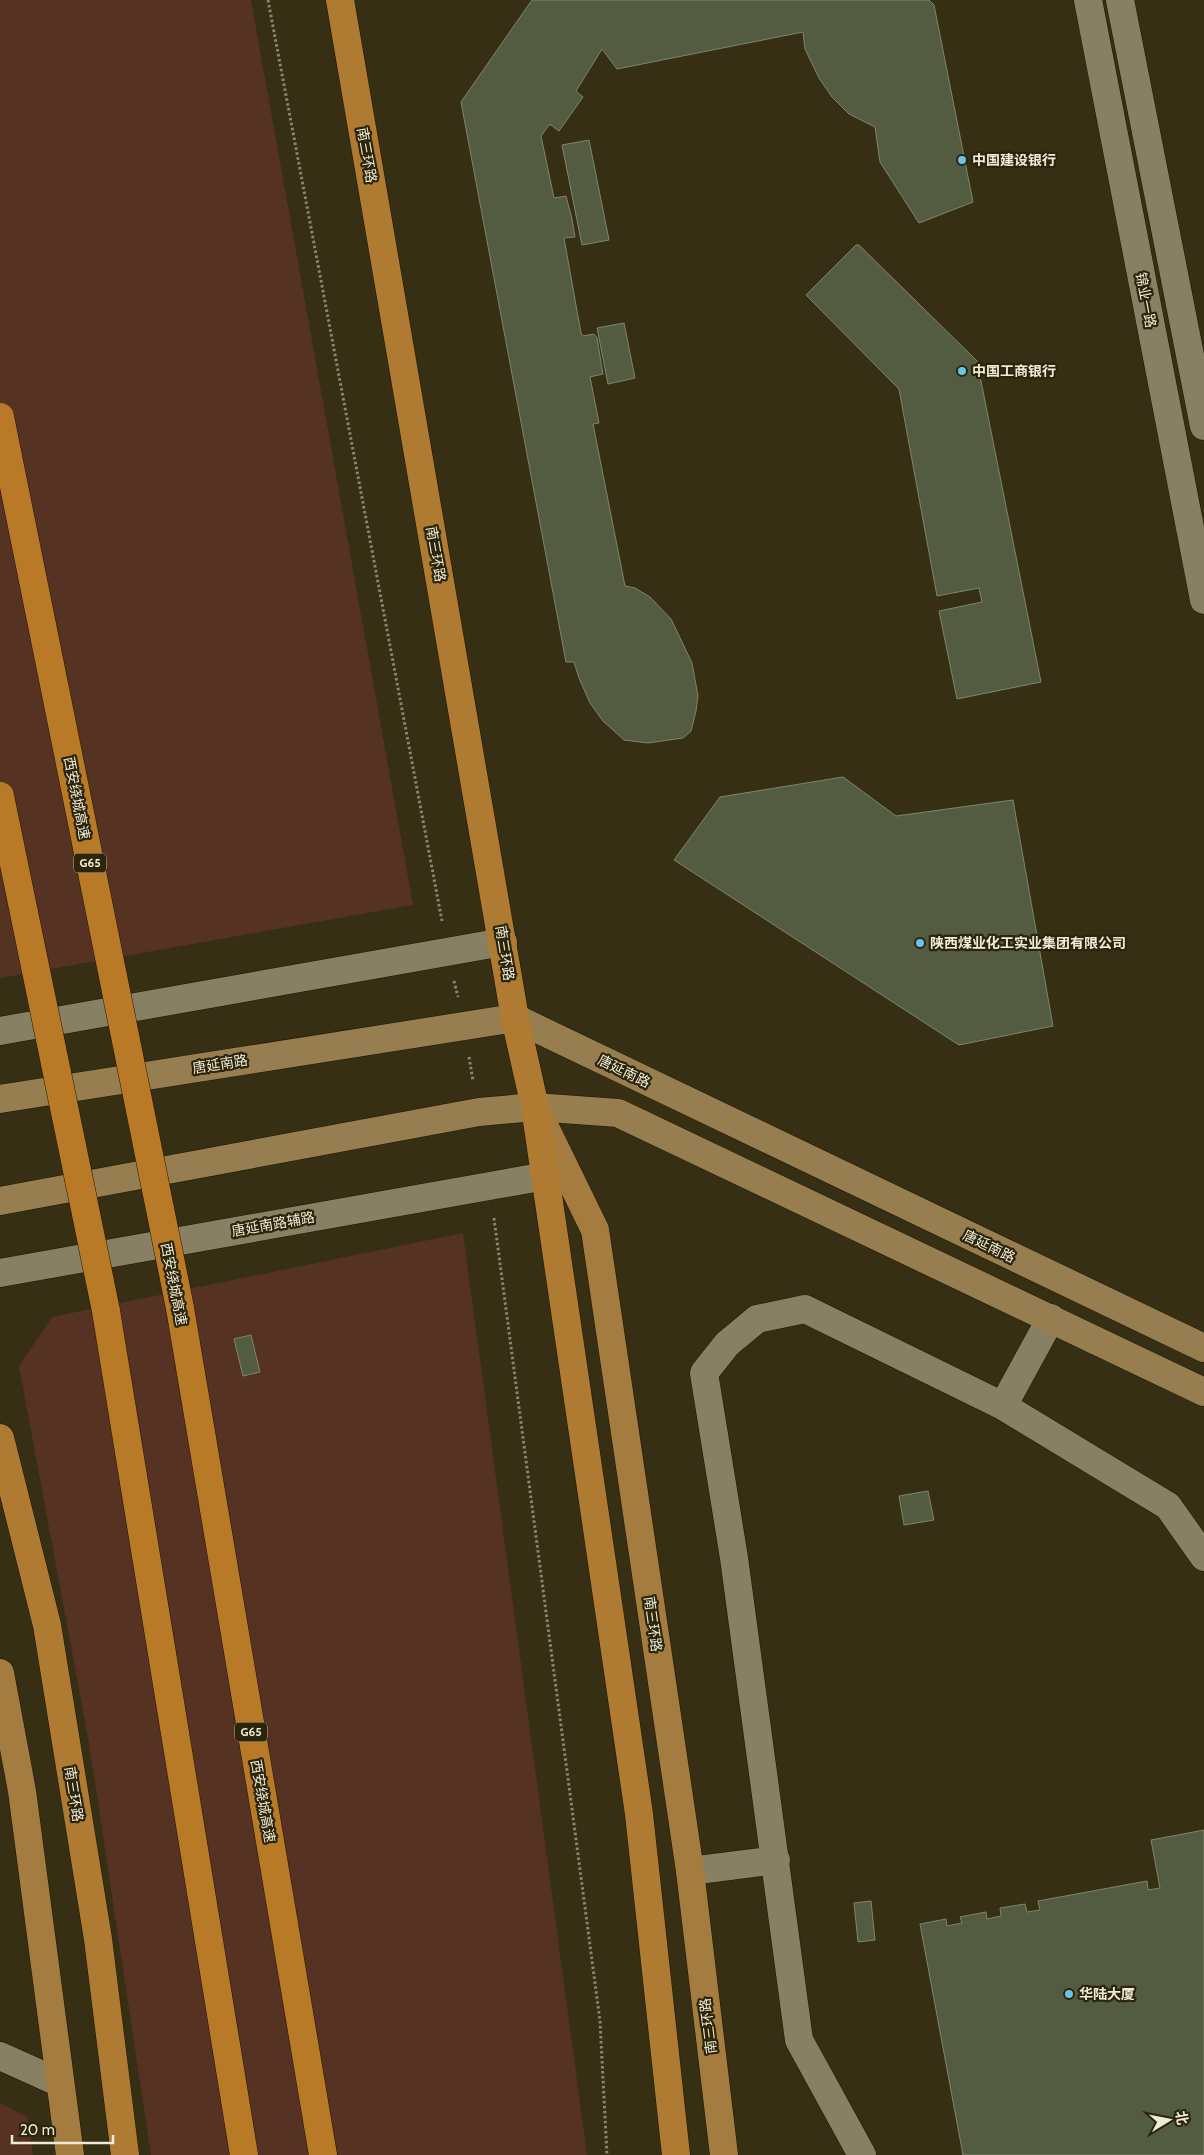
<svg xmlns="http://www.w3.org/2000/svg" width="1204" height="2155" font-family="Cabin,'Noto Sans SC',sans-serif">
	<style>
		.green { fill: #563223 }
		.building { fill: #535c40; stroke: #7e876a }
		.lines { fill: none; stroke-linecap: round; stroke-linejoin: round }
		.minor-casing { stroke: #1e1700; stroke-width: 29 }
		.tertiary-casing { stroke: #1e1700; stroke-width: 29 }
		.secondary-casing { stroke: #1e1700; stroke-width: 29 }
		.primary-casing { stroke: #1e1700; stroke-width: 29 }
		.trunk-casing { stroke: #1e1700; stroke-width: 29 }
		.motorway-casing { stroke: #1e1700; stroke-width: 29 }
		.path { stroke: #8c866f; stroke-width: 3; stroke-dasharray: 2.5 2.5; stroke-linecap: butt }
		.minor { stroke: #888062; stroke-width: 28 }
		.tertiary { stroke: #888062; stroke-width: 28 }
		.secondary { stroke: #977e50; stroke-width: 28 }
		.primary { stroke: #a57c3f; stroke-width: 28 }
		.trunk { stroke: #af7b33; stroke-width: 28 }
		.motorway { stroke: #b97a27; stroke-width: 28 }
		.motorway-bridge-casing { stroke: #1e1700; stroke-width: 29; stroke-linecap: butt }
		.motorway-bridge { stroke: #b97a27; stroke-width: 28 }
		.poi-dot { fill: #66c4ef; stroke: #2c2509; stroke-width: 2 }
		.labels { text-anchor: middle; stroke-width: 4.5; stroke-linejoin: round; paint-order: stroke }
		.shield { fill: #2c2509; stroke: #b4b09b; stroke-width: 1 }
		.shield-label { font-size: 12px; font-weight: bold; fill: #efebda }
		.street-label { font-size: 14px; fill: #efebda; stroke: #2c2509 }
		.poi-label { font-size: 14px; font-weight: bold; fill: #efebda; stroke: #2c2509; text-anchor: start }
	</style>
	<rect width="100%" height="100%" fill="#362f13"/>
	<path class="green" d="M0,0H251L413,905L0,978Z
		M463,1233L587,2155H151L89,1743L19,1366L52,1317Z
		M0,2103L27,2117L33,2155H0Z"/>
	<path class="building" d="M532,0H929L934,5L973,202L919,223L880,162L875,127L849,114L832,97L819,78L805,49L803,32L617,69L602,49L576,91L583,97L559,131L551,125H549L541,136L554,198L566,196L572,219L575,237L564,238L581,333L583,336L594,334L597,338L603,374L590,377L599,423L593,424L625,586L635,588L650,597L671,619L692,663L698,696L696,711L691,731L683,738L648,743L624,740L603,721L590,703L579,678L574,662H566L461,102Z
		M589,140L609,240L582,245L562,145Z
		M856,245H859L977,361L1041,682L957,699L939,611L982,602L979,588L937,596L899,389L806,295Z
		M624,323L635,378L608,384L597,328Z
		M843,777L896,816L1013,800L1053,1026L959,1045L674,860L720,797Z
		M251,1335L260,1372L243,1376L234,1339Z
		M928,1491L934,1520L904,1525L899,1496Z
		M1204,1830V2155H963L920,1924L946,1919L947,1926L962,1923L960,1917L986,1912L987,1919L1001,1916L1000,1908L1025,1904L1027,1912L1040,1910L1038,1901L1147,1881L1148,1890L1160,1888L1151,1840Z
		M871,1901L875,1940L858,1942L854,1903Z"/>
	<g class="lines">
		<defs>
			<path id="minor" d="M0,1031L503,942
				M0,1273L546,1176
				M1003,1406L1051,1318
				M690,1871L776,1860
				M862,2155L799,2040L734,1558L704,1373L727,1344L757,1319L805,1309L1003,1406L1168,1506L1204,1557"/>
			<path id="tertiary" d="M1088,0L1204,600
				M1120,0L1204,426
				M0,2056L60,2083"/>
			<path id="secondary" d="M0,1099L515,1018L1204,1348
				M0,1201L479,1112L535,1107L618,1113L1204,1392"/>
			<path id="primary" d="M538,1113L595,1230L690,1871L724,2155
				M0,1673L22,1791L70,2155"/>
			<path id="trunk" d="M340,0L515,1018L535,1107L639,1814L676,2155
				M0,1438L47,1625L98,1939L125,2155"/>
			<path id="motorway" d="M180,1308L323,2155
				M106,1311L244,2155"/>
		</defs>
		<use href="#minor" class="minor-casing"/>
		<use href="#tertiary" class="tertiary-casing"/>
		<use href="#secondary" class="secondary-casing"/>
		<use href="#primary" class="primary-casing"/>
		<use href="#trunk" class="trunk-casing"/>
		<use href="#motorway" class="motorway-casing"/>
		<path class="path" d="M268,0L442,921
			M454,981L458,997
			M469,1057L473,1081
			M494,1218L600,2021L607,2155"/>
		<use href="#minor" class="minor"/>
		<use href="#tertiary" class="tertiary"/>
		<use href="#secondary" class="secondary"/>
		<use href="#primary" class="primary"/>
		<use href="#trunk" class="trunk"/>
		<use href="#motorway" class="motorway"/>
		<defs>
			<path id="motorway-bridge" d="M0,417L180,1308
				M0,796L106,1311"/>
		</defs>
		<use href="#motorway-bridge" class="motorway-bridge-casing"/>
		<use href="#motorway-bridge" class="motorway-bridge"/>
	</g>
	<g class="poi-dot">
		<circle cx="962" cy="160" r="5"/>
		<circle cx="962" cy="371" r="5"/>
		<circle cx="920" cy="943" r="5"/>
		<circle cx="1069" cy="1994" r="5"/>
	</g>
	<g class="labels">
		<g class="shield">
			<rect x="74" y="853.5" width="32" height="19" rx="4"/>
			<rect x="235" y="1722.5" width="32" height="19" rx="4"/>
		</g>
		<g class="shield-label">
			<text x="90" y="867">G65</text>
			<text x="251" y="1736">G65</text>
		</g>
		<g class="street-label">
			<text transform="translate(367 155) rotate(80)" y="5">南三环路</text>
			<text transform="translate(1146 300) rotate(79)" y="5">锦业一路</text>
			<text transform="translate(436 554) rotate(80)" y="5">南三环路</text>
			<text transform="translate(77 798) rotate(79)" y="5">西安绕城高速</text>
			<text transform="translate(505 953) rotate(81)" y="5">南三环路</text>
			<text transform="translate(220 1064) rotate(-9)" y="5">唐延南路</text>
			<text transform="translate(624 1071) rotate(26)" y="5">唐延南路</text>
			<text transform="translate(273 1224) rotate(-10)" y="5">唐延南路辅路</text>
			<text transform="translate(989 1246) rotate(26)" y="5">唐延南路</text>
			<text transform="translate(174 1284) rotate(79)" y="5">西安绕城高速</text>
			<text transform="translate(653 1624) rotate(82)" y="5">南三环路</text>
			<text transform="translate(74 1794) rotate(81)" y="5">南三环路</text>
			<text transform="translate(263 1801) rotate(80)" y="5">西安绕城高速</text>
			<text transform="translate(708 2026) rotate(-97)" y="5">南三环路</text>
		</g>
		<g class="poi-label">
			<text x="972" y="165">中国建设银行</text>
			<text x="972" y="376">中国工商银行</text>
			<text x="930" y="948">陕西煤业化工实业集团有限公司</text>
			<text x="1079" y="1999">华陆大厦</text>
		</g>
	</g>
	<g transform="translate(1169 2120) rotate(80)" stroke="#2c2509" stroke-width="4" paint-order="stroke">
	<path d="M0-4L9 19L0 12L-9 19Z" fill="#efebda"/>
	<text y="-8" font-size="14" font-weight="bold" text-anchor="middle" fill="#efebda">北</text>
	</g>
	<path d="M12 2135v8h101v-8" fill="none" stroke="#efebda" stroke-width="2.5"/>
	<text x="20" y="2135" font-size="15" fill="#efebda" stroke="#2c2509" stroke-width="4" paint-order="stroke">20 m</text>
</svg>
